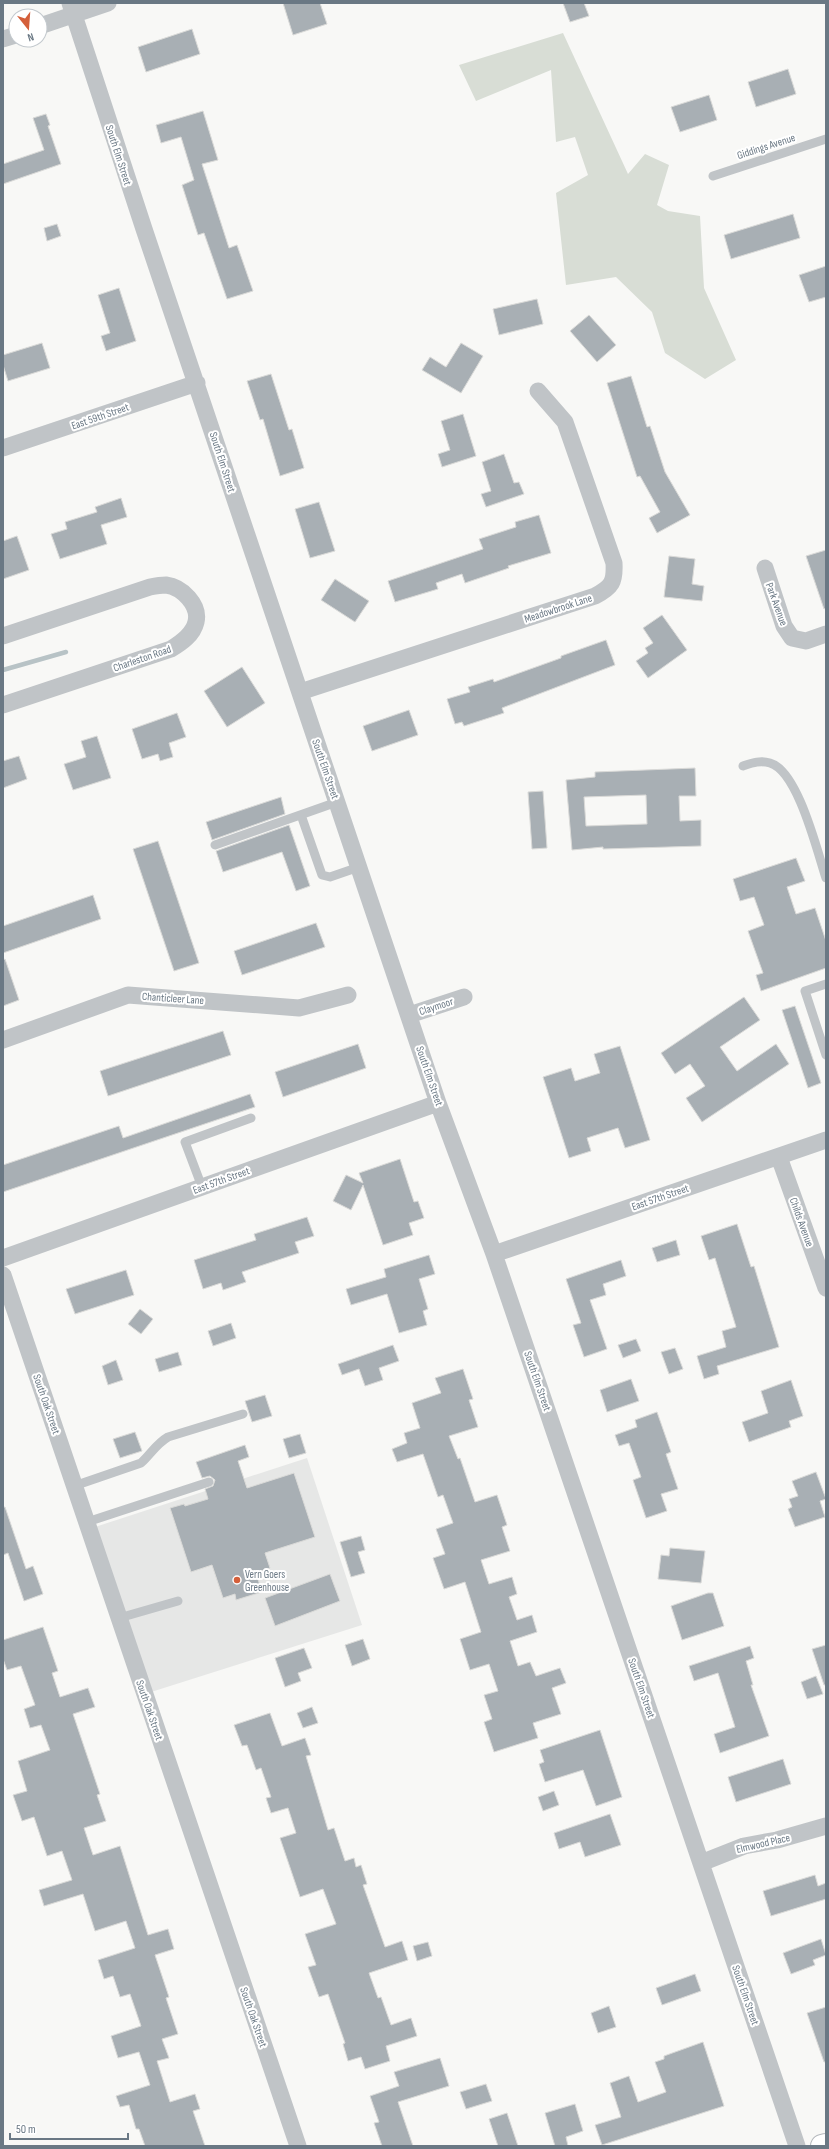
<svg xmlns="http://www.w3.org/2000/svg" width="829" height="2149" font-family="'Sofia Sans Condensed',sans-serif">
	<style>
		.built { fill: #e6e7e6 }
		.green { fill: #d8ddd5 }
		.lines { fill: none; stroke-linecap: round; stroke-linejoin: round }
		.stream { stroke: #b8c3c6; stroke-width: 4.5 }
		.building { fill: #a8afb4; stroke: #dadad8; fill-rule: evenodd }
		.secondary-casing { stroke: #b5b9bd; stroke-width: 24 }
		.service { stroke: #c0c4c7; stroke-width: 9 }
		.minor { stroke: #c0c4c7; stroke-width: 17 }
		.secondary { stroke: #fff; stroke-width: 22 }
		.poi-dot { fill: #d45f3a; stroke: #fff; stroke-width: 1.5 }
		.labels { text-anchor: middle; stroke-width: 4; stroke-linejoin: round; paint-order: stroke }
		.street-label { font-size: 11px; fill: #6a7884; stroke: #fff }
		.poi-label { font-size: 11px; fill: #6a7884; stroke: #fff; text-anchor: start }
	</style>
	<rect width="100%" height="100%" fill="#f8f8f6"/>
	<path class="built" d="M307,1458L362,1625L148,1693L92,1528Z"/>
	<path class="green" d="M563,33L628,174L645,154L669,165L657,205L668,211L700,216L704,288L736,360L705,379L665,353L652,312L616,277L566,285L556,193L588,175L575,137L556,142L551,70L476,101L459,65Z"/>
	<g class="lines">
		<path class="stream" d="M3,670L66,652"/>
	</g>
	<path class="building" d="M283,3H320L327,24L293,35Z
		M563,3H584L589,16L570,22Z
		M192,29L200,54L146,72L138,47Z
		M788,69L796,94L756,107L748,82Z
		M709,95L717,120L680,132L671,107Z
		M203,111L218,160L202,164L229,248L237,245L253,291L227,299L204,233L198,235L182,185L194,180L181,137L161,143L156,125Z
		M46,114L50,125L48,126L61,164L3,184V164L44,150L33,118Z
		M793,214L800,238L731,259L724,235Z
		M57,224L61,236L47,241L44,228Z
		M826,266V297L809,302L799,275Z
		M119,288L136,341L106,351L101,336L110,333L98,295Z
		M537,299L543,324L499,335L493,309Z
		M589,315L616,345L597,362L570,331Z
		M42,343L50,368L8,381L3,365V355Z
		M461,343L483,356L461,393L422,370L430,357L446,367Z
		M271,374L289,430L292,429L304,468L280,476L263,419L260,420L247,381Z
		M631,376L647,427L650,426L665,472L690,515L657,533L649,518L660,512L640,476L637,477L607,383Z
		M463,414L476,456L442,467L438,454L450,450L441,421Z
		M504,454L514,483L519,482L524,494L486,507L481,494L491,491L482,462Z
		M121,498L127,517L101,525L107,544L60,559L51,534L67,529L65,522L97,512L95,507Z
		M319,502L335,551L310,558L295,509Z
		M539,515L551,553L508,566L509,568L465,583L462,574L436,583L438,589L395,602L388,581L483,549L479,539L516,527L515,522Z
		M17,536L29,570L3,579V541Z
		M826,550V608L824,609L806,556Z
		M669,556L695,559L692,584L704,586L702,601L664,597Z
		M335,579L369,601L355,622L321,600Z
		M662,615L687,650L648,678L636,661L648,653L645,648L653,643L643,628Z
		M606,640L615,665L502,708L504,713L464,726L462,722L455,724L447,699L470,692L468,687L493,679L494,682L561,658V656Z
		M242,667L265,703L227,727L204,691Z
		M409,710L418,735L372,751L363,726Z
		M177,713L186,737L169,743L173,757L160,761L158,754L142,759L132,729Z
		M97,736L111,778L73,790L64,764L86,757L81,741Z
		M19,756L27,779L3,788V761Z
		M695,768L696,796H679L680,821L701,820V846L603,849V847L572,850L566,780L595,777V772ZM646,795L647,824L586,826L584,797Z
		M543,791L547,848L532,849L528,792Z
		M281,797L285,814L212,840L206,822Z
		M289,825L310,886L296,891L282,852L223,872L216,851Z
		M158,841L199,963L174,971L133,849Z
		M796,858L805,881L787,887L796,914L815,908L826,941V968L761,991L756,975L763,973L748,931L764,925L754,897L740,901L733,879Z
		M93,895L101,919L3,953V926Z
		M316,923L325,947L242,975L234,951Z
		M5,959L19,1000L3,1006V960Z
		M744,997L760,1020L720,1047L737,1071L776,1044L789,1064L702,1122L686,1098L705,1086L690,1064L675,1074L661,1053Z
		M795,1006L821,1083L808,1088L782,1010Z
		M223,1031L231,1055L108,1096L100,1071Z
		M358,1044L366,1068L283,1097L275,1072Z
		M620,1046L650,1140L625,1148L618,1128L587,1138L591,1151L569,1158L543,1077L571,1068L575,1081L600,1073L594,1054Z
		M250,1094L255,1107L3,1192V1165L119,1126L123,1138Z
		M400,1159L414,1202L418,1201L424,1218L409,1223L413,1235L383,1245L363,1185L351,1210L333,1201L346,1175L363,1183L359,1173Z
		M307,1217L314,1236L295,1242L299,1253L242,1272L246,1282L223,1290L221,1283L203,1289L194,1260L256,1240L254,1234Z
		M737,1224L751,1267L754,1266L779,1347L717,1366L719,1374L704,1379L697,1356L726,1347L722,1331L736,1327L715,1258L709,1260L701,1236Z
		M676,1240L680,1255L657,1262L652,1248Z
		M429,1255L435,1274L419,1279L428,1309L423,1311L427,1325L399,1333L387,1294L351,1305L346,1289L386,1277L384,1269Z
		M621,1260L626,1276L603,1284L606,1295L590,1300L607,1349L584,1357L573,1325L581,1323L566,1279Z
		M126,1270L134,1295L75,1314L66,1289Z
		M140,1309L153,1319L141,1334L128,1324Z
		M231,1323L236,1338L213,1346L208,1331Z
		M636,1339L641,1351L623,1358L618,1345Z
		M393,1345L399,1361L379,1368L383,1380L365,1386L359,1369L342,1375L338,1364Z
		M675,1348L683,1369L669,1374L661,1352Z
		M178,1352L182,1365L159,1372L155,1359Z
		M116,1360L123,1380L108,1385L102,1366Z
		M463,1369L473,1399L469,1400L478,1427L449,1436L458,1459L460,1458L475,1502L497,1495L507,1525L502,1527L510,1551L481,1560L489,1584L512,1577L517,1594L509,1597L517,1620L532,1615L537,1632L510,1641L518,1666L530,1662L536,1676L560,1668L566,1683L552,1688L561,1714L533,1723L538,1738L494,1752L484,1722L492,1719L484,1695L498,1691L489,1664L470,1670L460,1639L481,1632L465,1582L444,1589L433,1558L445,1554L436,1529L453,1523L443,1495L438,1497L423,1454L397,1462L392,1449L407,1443L404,1433L420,1428L412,1403L441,1393L435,1378Z
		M631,1379L639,1401L607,1412L600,1390Z
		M791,1380L803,1416L789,1421L791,1427L749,1442L742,1422L768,1413L761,1391Z
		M265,1395L272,1416L252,1422L245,1401Z
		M657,1412L671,1452L666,1454L678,1489L661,1494L667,1511L646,1518L633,1480L641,1477L629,1443L619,1446L615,1435L637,1427L635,1420Z
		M135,1432L142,1451L120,1458L113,1439Z
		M300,1434L306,1453L289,1458L283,1439Z
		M245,1445L249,1457L238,1461L247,1488L294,1473L315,1537L265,1553L270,1568L256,1573L262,1592L236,1600L235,1594L223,1598L212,1565L191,1572L170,1508L184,1504L185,1506L208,1499L205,1489L213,1486L215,1480L210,1476L202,1478L196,1462Z
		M816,1472L826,1499L820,1501L825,1517L795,1527L788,1509L792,1507L789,1499L798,1496L792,1481Z
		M3,1507H5L26,1569L33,1566L43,1594L24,1601L8,1553L3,1555Z
		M361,1536L365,1550L358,1552L365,1573L351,1577L340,1542Z
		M670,1548L705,1551L701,1583L658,1579L661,1555L669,1556Z
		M330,1574L340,1601L275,1626L265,1598Z
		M708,1593H713L724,1626L682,1640L671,1606Z
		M43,1627L58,1671L52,1673L60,1697L88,1688L95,1707L73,1714L100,1794L97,1795L106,1821L84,1828L93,1855L120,1846L148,1935L168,1929L174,1949L155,1955L169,1997L166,1998L178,2034L162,2039L169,2058L157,2061L170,2102L195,2094L200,2109L193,2111L205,2146H145L139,2129H136L129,2105L120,2107L116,2096L150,2085L139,2052L118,2058L111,2036L141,2026L130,1994L120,1997L113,1976L104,1979L98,1960L135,1948L126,1921L95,1931L83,1894L44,1906L39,1890L72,1880L62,1851L47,1856L34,1817L22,1821L13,1795L27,1791L18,1761L50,1750L41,1725L30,1728L24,1709L35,1705L21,1666L7,1670L3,1659V1640Z
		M363,1639L370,1659L352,1666L345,1645Z
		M826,1645V1685H824L812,1649Z
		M750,1646L754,1658L746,1661L753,1685H751L769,1736L720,1753L714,1734L735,1727L718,1673L694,1681L689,1666Z
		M304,1648L312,1668L298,1673L301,1681L285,1687L275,1658Z
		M816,1676L823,1694L807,1699L801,1682Z
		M312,1707L318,1723L303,1728L297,1713Z
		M270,1713L282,1746L305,1738L311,1755L306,1756L328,1830L334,1828L345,1861L354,1858L356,1867L361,1865L367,1884L363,1885L385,1947L402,1941L408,1960L369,1973L378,1998L381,1997L391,2025L411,2018L417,2036L386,2046L390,2061L365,2069L361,2057L348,2061L343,2044L345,2043L328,1994L319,1997L308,1967L316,1965L305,1934L336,1924L323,1889L300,1897L280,1838L296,1833L288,1808L271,1813L266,1798L271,1797L261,1768L256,1770L247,1745L242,1746L234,1725Z
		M600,1730L622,1797L596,1806L583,1770L545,1782L539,1764L544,1762L540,1750Z
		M783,1759L791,1784L736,1802L728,1777Z
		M554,1791L559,1805L543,1811L538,1797Z
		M610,1814L621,1845L585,1857L580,1842L559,1849L554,1833Z
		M815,1875L818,1886L826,1883V1899L771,1916L763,1891Z
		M821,1939L826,1955L813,1960L815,1965L791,1974L783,1953Z
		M428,1942L432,1956L417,1961L413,1946Z
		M695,1974L701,1991L662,2005L656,1988Z
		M609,2006L616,2027L598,2033L591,2013Z
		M826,2007V2062H824L807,2013Z
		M703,2042L724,2106L602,2145L595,2125L621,2117L610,2083L629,2076L638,2102L666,2092L655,2062L664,2059V2056Z
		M440,2058L449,2086L398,2102L413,2146H382L374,2123L379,2122L370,2096L399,2086L394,2072Z
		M486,2084L492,2101L466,2109L460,2092Z
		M575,2104L583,2131L566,2137L568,2146H555L545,2113Z
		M507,2113L518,2146H498L489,2119Z"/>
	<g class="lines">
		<defs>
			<path id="secondary" d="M822,2146L826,2145"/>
		</defs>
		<use href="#secondary" class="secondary-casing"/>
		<path class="service" d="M713,176L826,139
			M743,766C752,763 760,760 770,763C798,771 817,851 826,878
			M301,815L322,875L330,877L359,867
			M215,845L337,802
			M826,984L805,991L826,1055
			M202,1187L185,1142L251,1118
			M74,1486L141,1463C151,1454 156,1444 168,1437L243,1414
			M87,1522L209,1482
			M119,1618L178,1601"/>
		<path class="minor" d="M70,3L144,229L438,1103L494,1254L797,2146
			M40,26L108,3
			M3,39L16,35
			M3,448L197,383
			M765,568L784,626L792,638L806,641L826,634
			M3,636L150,587C155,586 161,585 166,585C182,587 200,605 196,622C193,635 181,643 171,649L3,705
			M300,692L595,596C612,587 615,582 614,563L565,422L538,391
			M409,1015L464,997
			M3,1040L128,995L299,1008L348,995
			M779,1157L826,1288
			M494,1254L826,1140
			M3,1258L438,1103
			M3,1275L298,2146
			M701,1863L744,1846L777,1840L826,1826"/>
		<use href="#secondary" class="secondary"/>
	</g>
	<circle class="poi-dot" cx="237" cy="1580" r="4"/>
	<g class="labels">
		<g class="street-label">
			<text transform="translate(766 146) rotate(-18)" y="4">Giddings Avenue</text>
			<text transform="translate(119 155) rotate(72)" y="4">South Elm Street</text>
			<text transform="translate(100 416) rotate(-19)" y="4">East 59th Street</text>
			<text transform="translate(223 462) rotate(72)" y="4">South Elm Street</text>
			<text transform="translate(777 604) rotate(70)" y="4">Park Avenue</text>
			<text transform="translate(558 608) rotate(-18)" y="4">Meadowbrook Lane</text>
			<text transform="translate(142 658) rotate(-19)" y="4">Charleston Road</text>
			<text transform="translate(326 769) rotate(71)" y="4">South Elm Street</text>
			<text transform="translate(173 998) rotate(4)" y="4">Chanticleer Lane</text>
			<text transform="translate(436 1006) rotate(-18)" y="4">Claymoor</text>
			<text transform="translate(430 1076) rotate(71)" y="4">South Elm Street</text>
			<text transform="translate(221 1180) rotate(-20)" y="4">East 57th Street</text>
			<text transform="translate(660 1197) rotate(-19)" y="4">East 57th Street</text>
			<text transform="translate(802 1222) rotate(70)" y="4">Childs Avenue</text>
			<text transform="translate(538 1381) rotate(71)" y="4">South Elm Street</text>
			<text transform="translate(47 1404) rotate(71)" y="4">South Oak Street</text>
			<text transform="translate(642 1688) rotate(71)" y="4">South Elm Street</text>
			<text transform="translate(150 1710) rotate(71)" y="4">South Oak Street</text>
			<text transform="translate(763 1843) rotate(-13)" y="4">Elmwood Place</text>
			<text transform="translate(746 1995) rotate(71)" y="4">South Elm Street</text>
			<text transform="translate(254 2017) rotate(71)" y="4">South Oak Street</text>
		</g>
		<g class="poi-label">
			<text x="245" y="1578">Vern Goers<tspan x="245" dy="13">Greenhouse</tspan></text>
		</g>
	</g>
	<rect width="829" height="2149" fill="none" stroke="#6a7884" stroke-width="8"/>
	<g transform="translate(28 28) rotate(163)"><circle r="19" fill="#ffffff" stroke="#c3c9ce"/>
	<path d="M0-3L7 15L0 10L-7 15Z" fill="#d45f3a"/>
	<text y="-6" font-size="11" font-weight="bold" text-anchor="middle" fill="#6a7884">N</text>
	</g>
	<path d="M10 2133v6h118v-6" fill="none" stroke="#6a7884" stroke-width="2"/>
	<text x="16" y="2133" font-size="12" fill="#6a7884" stroke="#ffffff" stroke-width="3" paint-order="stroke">50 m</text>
</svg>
